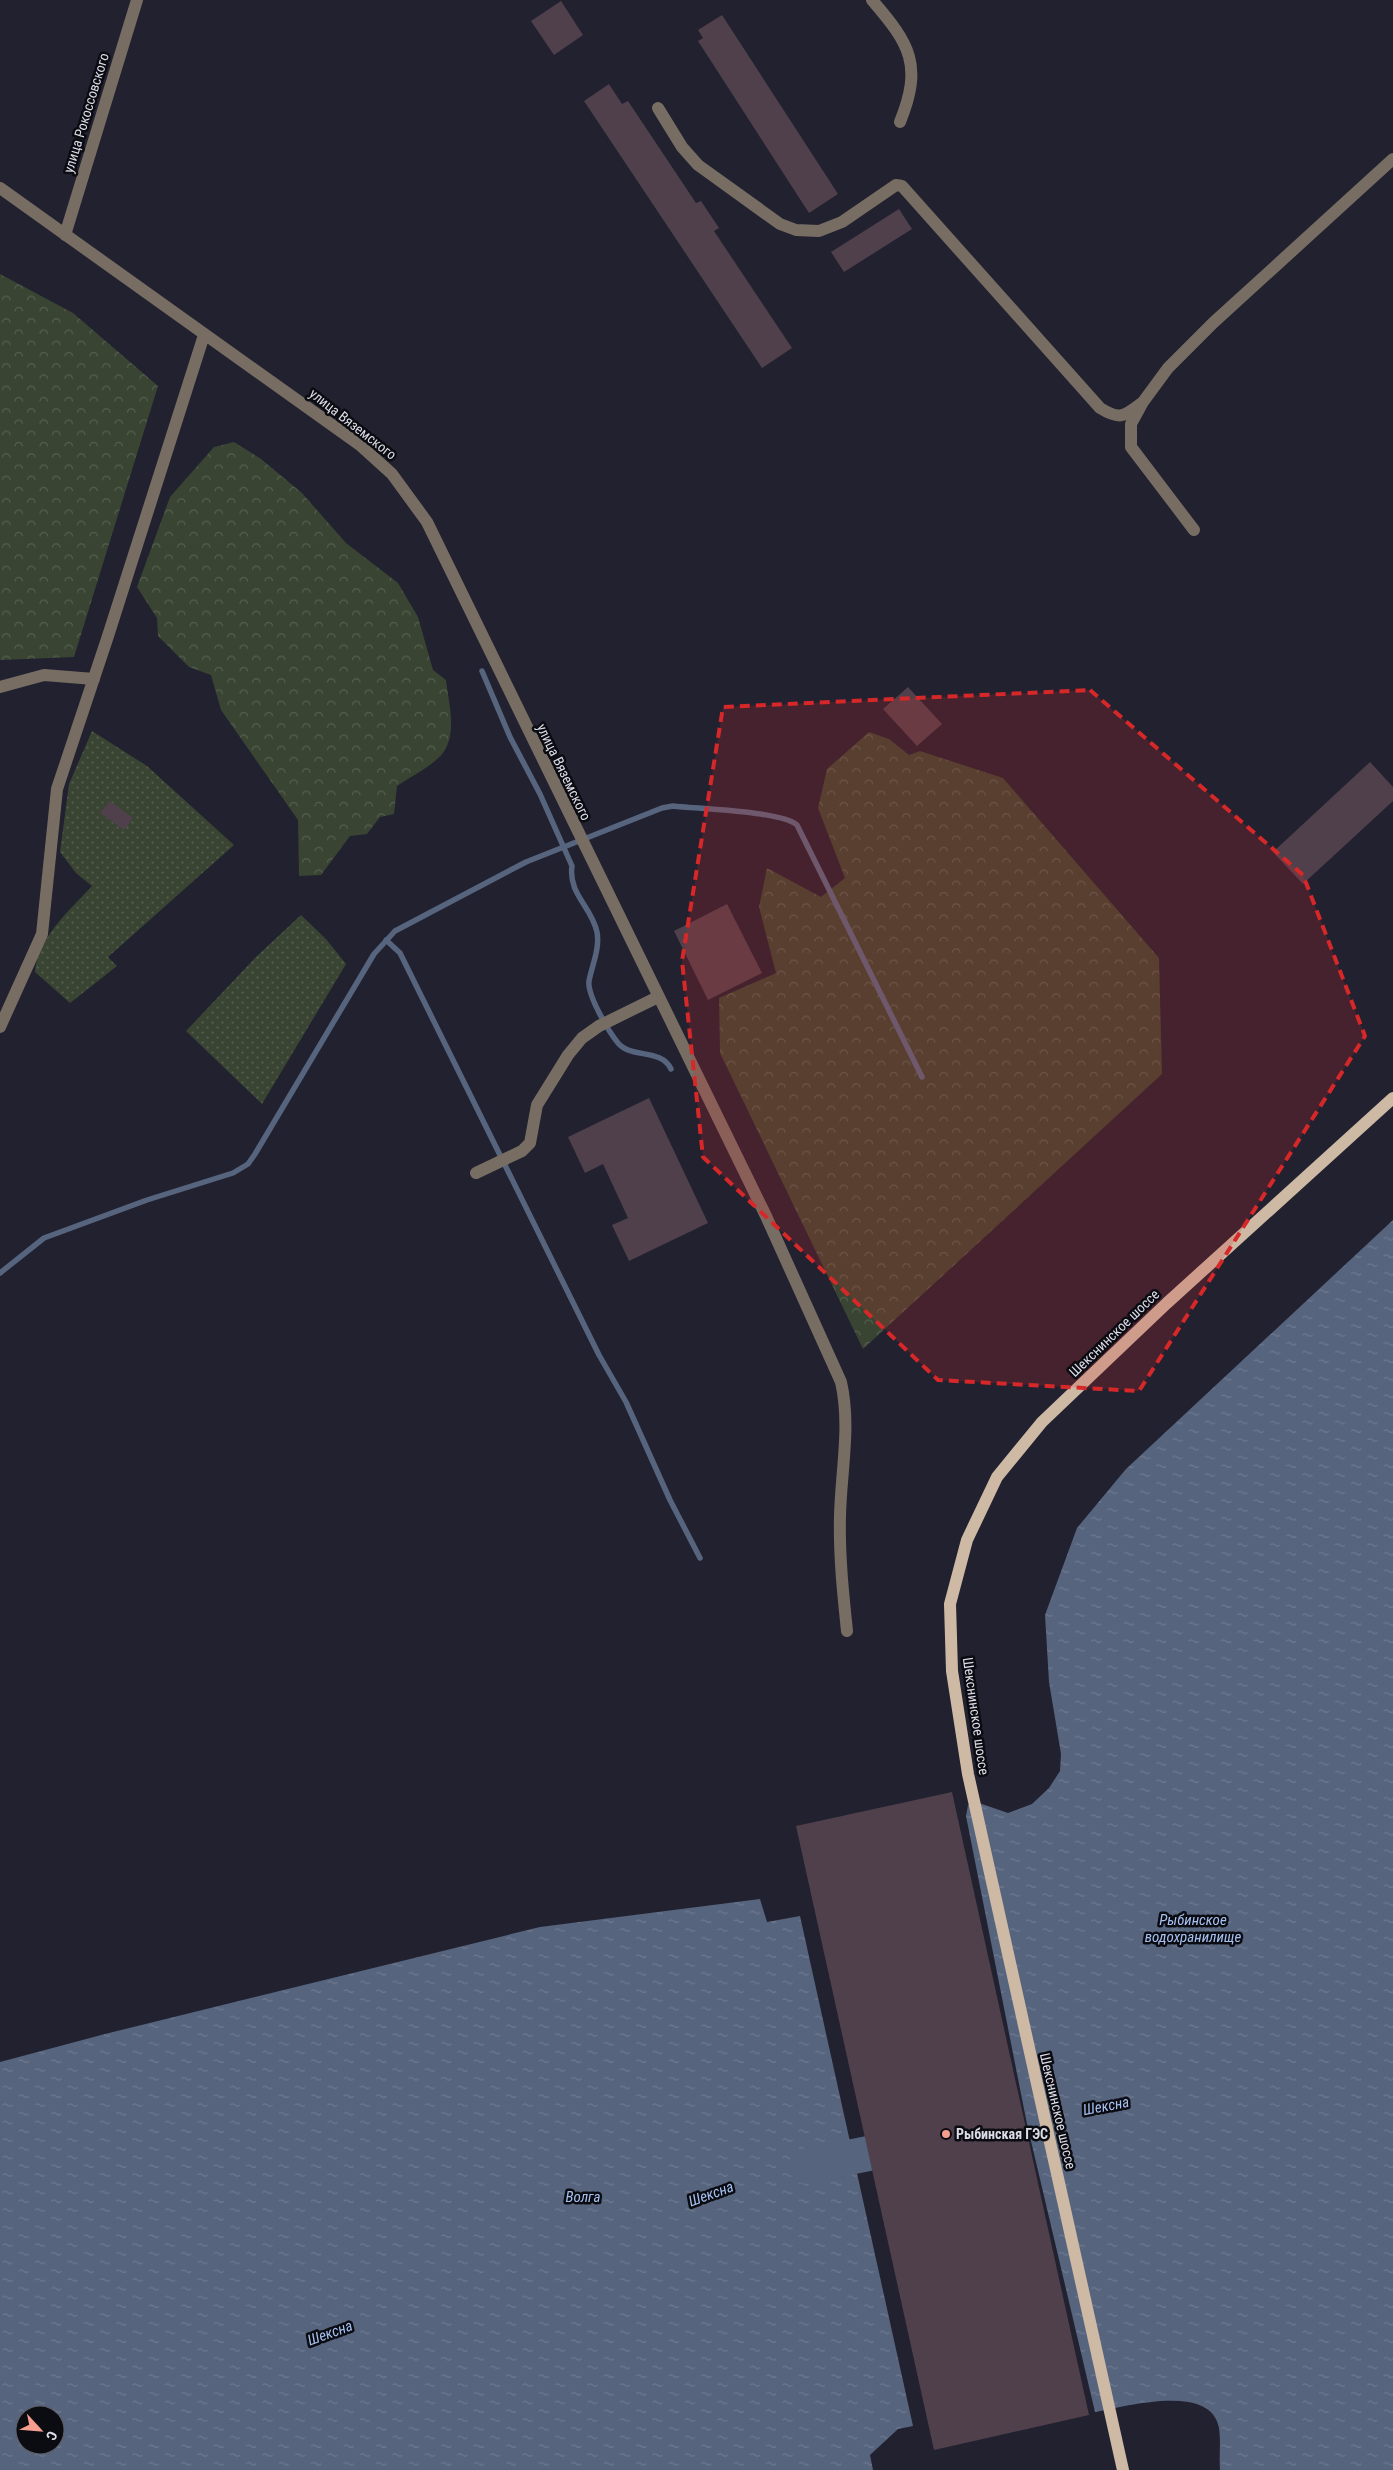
<svg xmlns="http://www.w3.org/2000/svg" width="1393" height="2470" font-family="'Roboto Condensed',sans-serif">
	<style>
		.forest { fill: url(#forest-crowns) }
		.garden { fill: url(#garden-dots) }
		.water { fill: url(#water-ripples); fill-rule: evenodd }
		.lines { fill: none; stroke-linecap: round; stroke-linejoin: round }
		.stream { stroke: #56647e; stroke-width: 5.5 }
		.river { stroke: #56647e; stroke-width: 35 }
		.building { fill: #50404c }
		.minor { stroke: #776d63; stroke-width: 12 }
		.major { stroke: #ceb9a4; stroke-width: 12 }
		.marked { fill: #d62828; fill-opacity: 0.2; stroke: #d62828; stroke-width: 4; stroke-dasharray: 10 6; stroke-linejoin: round }
		.poi-dot { fill: #f59d8e; stroke: #0b0b12; stroke-width: 2 }
		.labels { text-anchor: middle; stroke-width: 5; stroke-linejoin: round; paint-order: stroke }
		.street-label { font-size: 14px; fill: #dcdde7; stroke: #0b0b12 }
		.poi-label { font-size: 14px; font-weight: bold; fill: #dcdde7; stroke: #0b0b12; text-anchor: start }
		.water-label { font-size: 15px; font-style: italic; fill: #a7c2f2; stroke: #0b0b12 }
	</style>
	<defs>
		<pattern id="forest-crowns" width="20" height="18" patternUnits="userSpaceOnUse" patternTransform="scale(1.25)"><rect width="20" height="18" fill="#394532"/><path d="M2 6a3 3 0 1 1 6 0M12 15a3 3 0 1 1 6 0" fill="none" stroke="#555f50"/></pattern>
		<pattern id="garden-dots" width="8" height="8" patternUnits="userSpaceOnUse" patternTransform="scale(1.25)"><rect width="8" height="8" fill="#394532"/><path d="M2 2h.1M6 6h.1" fill="none" stroke="#555f50" stroke-width="1.8" stroke-linecap="round"/></pattern>
		<pattern id="water-ripples" width="26" height="14" patternUnits="userSpaceOnUse" patternTransform="scale(1.25)"><rect width="26" height="14" fill="#56647e"/><path d="M2 4q2-2 4 0t4 0M15 11q2-2 4 0t4 0" fill="none" stroke="#6e7a90"/></pattern>
	</defs>
	<rect width="100%" height="100%" fill="#212130"/>
	<path class="forest" d="M0,274L73,313L158,386L74,657L0,660Z
		M234,442L261,459L302,493L346,543L398,583L418,617L433,670L446,680C449,706 460,741 436,760C425,770 410,777 397,786L394,814L380,817L367,834L350,836L321,875L299,876L298,820L221,710L211,675L189,667L158,636L157,618L137,587L170,497L214,447Z
		M869,732L889,739L909,755L920,751L1003,778L1159,958L1162,1074L863,1349L720,1053L719,998L776,973L759,907L767,868L821,897L845,878L818,808L827,769Z"/>
	<path class="garden" d="M92,731L147,766L234,845L108,957L117,966L70,1003L35,972C38,937 70,910 92,886L76,873L60,852L69,784Z
		M301,915L326,939L346,964L262,1104L186,1031L257,956Z"/>
	<path class="water" d="M1393,1220V2470H1220C1219,2456 1221,2441 1219,2428C1211,2382 1124,2407 1095,2412L1027,2124L966,1816L968,1805L979,1803L1008,1813L1032,1804L1049,1788L1060,1771L1061,1754L1049,1682L1045,1615L1077,1528L1126,1469Z
		M760,1899L767,1922L800,1916L913,2426L898,2429L870,2455L873,2470H0V2062L105,2034L540,1927ZM25,2415H55V2445H25Z"/>
	<g class="lines">
		<path class="stream" d="M482,671L510,737L540,794L572,866C568,894 592,907 597,932C600,949 592,965 589,981C587,995 609,1032 618,1043C631,1059 661,1048 671,1069
			M386,940L400,953L599,1355L626,1402L670,1500L700,1558
			M0,1273L44,1238L147,1200L233,1173L248,1164L255,1154L374,954L395,931L526,862L662,808L673,806C698,809 781,811 797,825L922,1077"/>
		<path class="river" d="M806,2166L916,2144"/>
	</g>
	<path class="building" d="M561,1L583,35L554,55L531,21Z
		M722,15L838,194L809,213L698,41L703,38L698,30Z
		M609,84L622,104L628,101L696,203L701,201L719,228L714,231L792,348L762,368L584,101Z
		M899,209L912,229L844,272L831,252Z
		M908,687L942,724L917,746L883,709Z
		M1370,762L1393,787V801L1303,884L1273,852Z
		M110,801L133,818L124,830L100,813Z
		M727,904L762,973L708,1000L674,931Z
		M649,1098L708,1223L629,1261L612,1225L628,1218L603,1164L585,1173L568,1137Z
		M952,1792L1089,2415L934,2450L796,1826Z"/>
	<g class="lines">
		<path class="minor" d="M872,0C910,44 923,65 900,122
			M658,108L682,147L698,165L780,224L796,230L819,231L842,222L896,185L902,186L1100,408C1121,421 1124,416 1143,402
			M0,188L360,445L392,474L427,522L766,1216L841,1382C851,1426 841,1471 840,1516C839,1555 843,1593 847,1631
			M65,235L137,0
			M1194,530L1131,447V424L1143,402L1168,368L1213,323L1393,159
			M0,687L44,675L94,679
			M0,1027L42,934L57,789L108,636L204,335
			M476,1173L522,1151L530,1143L537,1105L568,1055L582,1038L599,1026L658,997"/>
		<path class="major" d="M1123,2470L968,1774L952,1671L950,1604L967,1540L997,1477L1042,1422L1167,1303L1393,1098"/>
	</g>
	<path class="marked" d="M1090,690L1303,875L1365,1036L1139,1391L938,1380L703,1157L682,961L723,707Z"/>
	<circle class="poi-dot" cx="946" cy="2134" r="5"/>
	<g class="labels">
		<g class="street-label">
			<text transform="translate(86 113) rotate(-73)" y="5">улица Рокоссовского</text>
			<text transform="translate(353 424) rotate(38)" y="5">улица Вяземского</text>
			<text transform="translate(564 772) rotate(64)" y="5">улица Вяземского</text>
			<text transform="translate(1114 1333) rotate(-44)" y="5">Шекснинское шоссе</text>
			<text transform="translate(976 1716) rotate(82)" y="5">Шекснинское шоссе</text>
			<text transform="translate(1058 2111) rotate(77)" y="5">Шекснинское шоссе</text>
		</g>
		<g class="poi-label">
			<text x="956" y="2139">Рыбинская ГЭС</text>
		</g>
		<g class="water-label">
			<text x="1193" y="1925">Рыбинское<tspan x="1193" dy="17">водохранилище</tspan></text>
			<text transform="translate(1106 2106) rotate(-11)" y="5">Шексна</text>
			<text transform="translate(711 2194) rotate(-20)" y="5">Шексна</text>
			<text x="583" y="2202">Волга</text>
			<text transform="translate(330 2333) rotate(-20)" y="5">Шексна</text>
		</g>
	</g>
	<g transform="translate(40 2430) rotate(116)"><circle r="24" fill="#0b0b12" stroke="#5f5f67"/>
	<path d="M0-4L9 19L0 12L-9 19Z" fill="#f59d8e"/>
	<text y="-8" font-size="14" font-weight="bold" text-anchor="middle" fill="#dcdde7">С</text>
	</g>
</svg>
